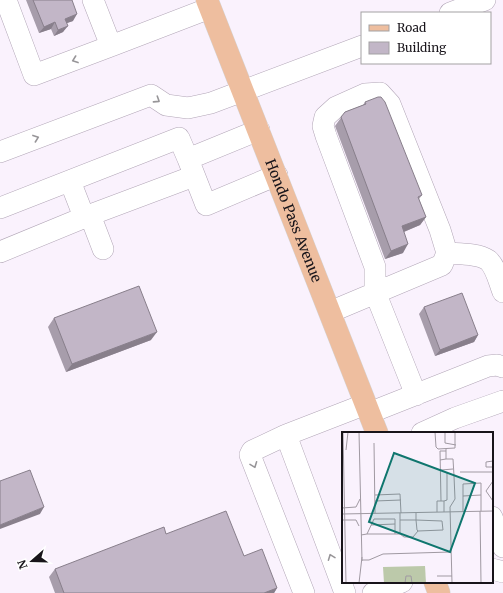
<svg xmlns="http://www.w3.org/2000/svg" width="503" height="593" font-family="Merriweather,serif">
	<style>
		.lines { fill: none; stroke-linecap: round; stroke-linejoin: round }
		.minor-casing { stroke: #b2a6b7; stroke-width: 22 }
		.major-casing { stroke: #d5d5d6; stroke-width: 23 }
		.minor { stroke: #fff; stroke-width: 21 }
		.major { stroke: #eebe9f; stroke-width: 22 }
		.wall { fill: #a79dab }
		.shaded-wall { fill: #887f8b }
		.building { fill: #c2b6c7; stroke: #887f8b }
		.oneway { stroke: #979598 }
		.labels { text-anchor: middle; stroke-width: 3; stroke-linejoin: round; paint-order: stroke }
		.street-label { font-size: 14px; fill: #18141a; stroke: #fff }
		.inset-road { fill: none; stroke: #a099a2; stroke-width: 1 }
		.view { fill: #0f766e; fill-opacity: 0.15; stroke: #0f766e; stroke-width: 2 }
		.inset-edge { fill: none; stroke: #18141a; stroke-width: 2 }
	</style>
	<rect width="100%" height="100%" fill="#faf2fd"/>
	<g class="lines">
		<defs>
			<path id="minor" d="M6,0L34,75L111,46
				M93,0L111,46L210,8
				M450,13L485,0
				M259,130L188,159L206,205L277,175
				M0,152L151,95L166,105L188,108L211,103L362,46
				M70,181L84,217
				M0,208L179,138L188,159
				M90,215L103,249
				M0,252L90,215L194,176
				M447,253C459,254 477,253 488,260C496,267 499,282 503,292
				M330,312L442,265L447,253L440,230L390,104L380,93L365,94L336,107L325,117L323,126L326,136L375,267V292L416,395
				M369,413L488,366L497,365L503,367
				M422,433L455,418L503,401
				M286,435L345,593
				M492,517L503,547
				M492,569L503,572
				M304,593L250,455L252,451L286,435L366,404
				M373,593L402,582"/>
			<g id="major">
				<path id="s1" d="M207,0L377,433"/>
				<path d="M435,582L439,593"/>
			</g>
		</defs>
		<use href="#minor" class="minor-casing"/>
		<use href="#major" class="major-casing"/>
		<use href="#minor" class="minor"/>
		<use href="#major" class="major"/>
	</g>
	<path class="wall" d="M26,0H72L73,21L67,23L63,32L54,36L51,29L39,33Z
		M365,102L422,195L419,199L426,217L420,225L404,232L403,253L385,259L335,126L345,112L363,105Z
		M424,307L478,335L474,342L435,356L419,314Z
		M54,318L151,340L66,372L48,327Z
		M166,534L244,556L277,588L274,593H55L49,577L55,569Z"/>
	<path class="shaded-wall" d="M77,14L73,21L61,25L65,19Z
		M55,22L51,29L39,33L44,27Z
		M68,26L63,32L54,36L58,30Z
		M426,217L420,225L396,235L402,226Z
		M408,244L403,253L385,259L391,251Z
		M157,332L151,340L66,372L72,364Z
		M478,335L474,342L435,356L440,350Z
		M44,507L40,514L0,529V525Z
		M277,588L274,593H264Z"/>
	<path class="building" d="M33,0H72L77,14L65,19L68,26L58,30L55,22L44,27Z
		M378,97H381L385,102L422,195L418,197L426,217L402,226L408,244L391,251L341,117L345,112L366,104L365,102Z
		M139,286L157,332L72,364L54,318Z
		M462,293L478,335L440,350L424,307Z
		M30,470L44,507L0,525V481Z
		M226,511L244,556L262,549L277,588L264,593H64L55,569L164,527L166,534Z"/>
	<defs><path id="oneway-chevron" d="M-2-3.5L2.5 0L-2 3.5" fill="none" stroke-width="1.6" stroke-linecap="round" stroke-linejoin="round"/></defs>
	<g class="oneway">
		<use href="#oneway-chevron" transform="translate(75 60) rotate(160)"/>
		<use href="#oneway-chevron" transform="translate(157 100) rotate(33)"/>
		<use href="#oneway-chevron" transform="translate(36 138) rotate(-20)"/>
		<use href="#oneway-chevron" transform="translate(254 465) rotate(69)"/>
		<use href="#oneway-chevron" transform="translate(331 557) rotate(-111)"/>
	</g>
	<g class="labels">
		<g class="street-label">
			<text dy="5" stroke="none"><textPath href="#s1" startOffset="237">Hondo Pass Avenue</textPath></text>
		</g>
	</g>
	<g transform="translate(342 432)">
		<rect width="151" height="151" fill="#faf2fd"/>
		<path d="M83,134L84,151H42L41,135Z" fill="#bcc9aa"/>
		<path class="inset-road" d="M1,0L4,151M17,0L20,129M93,0L94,15L96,17L113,16V0M103,0V11L114,13M32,11L33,81M4,18L6,0M104,27H111L112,44L113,67L108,75L110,151M98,28L104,27V17M151,29L144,30V35H151M99,38L111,37M118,40H151M151,49L144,59L151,69M33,63L58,62L59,81M121,64V52L139,51V63M33,69L59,68M99,69L98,19H104M102,69L105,68V40M0,76L14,75L18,67M121,79V64L139,63V79M138,79L139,151M95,80V69H102V80M0,82L151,79M1,88H14L17,94M58,88H74L100,89L101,98L76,99L75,98L74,88V80M29,93L53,92M25,102H58V81M58,102L62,105H71L76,99M19,103L25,102L32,87H53V102M20,128H27L41,122L109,120M95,144H110M17,151L20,125M63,151L64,144H69L70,151"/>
		<path class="view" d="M52,21L133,51L108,120L27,90Z"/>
		<rect width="151" height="151" class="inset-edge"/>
	</g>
	<rect x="361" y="12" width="130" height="52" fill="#ffffff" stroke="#a3a1a3"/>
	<rect x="369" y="25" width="20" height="6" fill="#eebe9f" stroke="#a3a1a3"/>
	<text x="397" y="32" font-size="12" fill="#18141a">Road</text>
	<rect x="369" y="42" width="20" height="12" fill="#c2b6c7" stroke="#a3a1a3"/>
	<text x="397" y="52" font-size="12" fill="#18141a">Building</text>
	<g transform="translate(32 561) rotate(250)" stroke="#ffffff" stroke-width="3" paint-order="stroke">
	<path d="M0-3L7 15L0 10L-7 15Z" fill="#18141a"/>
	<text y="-6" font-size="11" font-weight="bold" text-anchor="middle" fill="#18141a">N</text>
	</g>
</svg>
